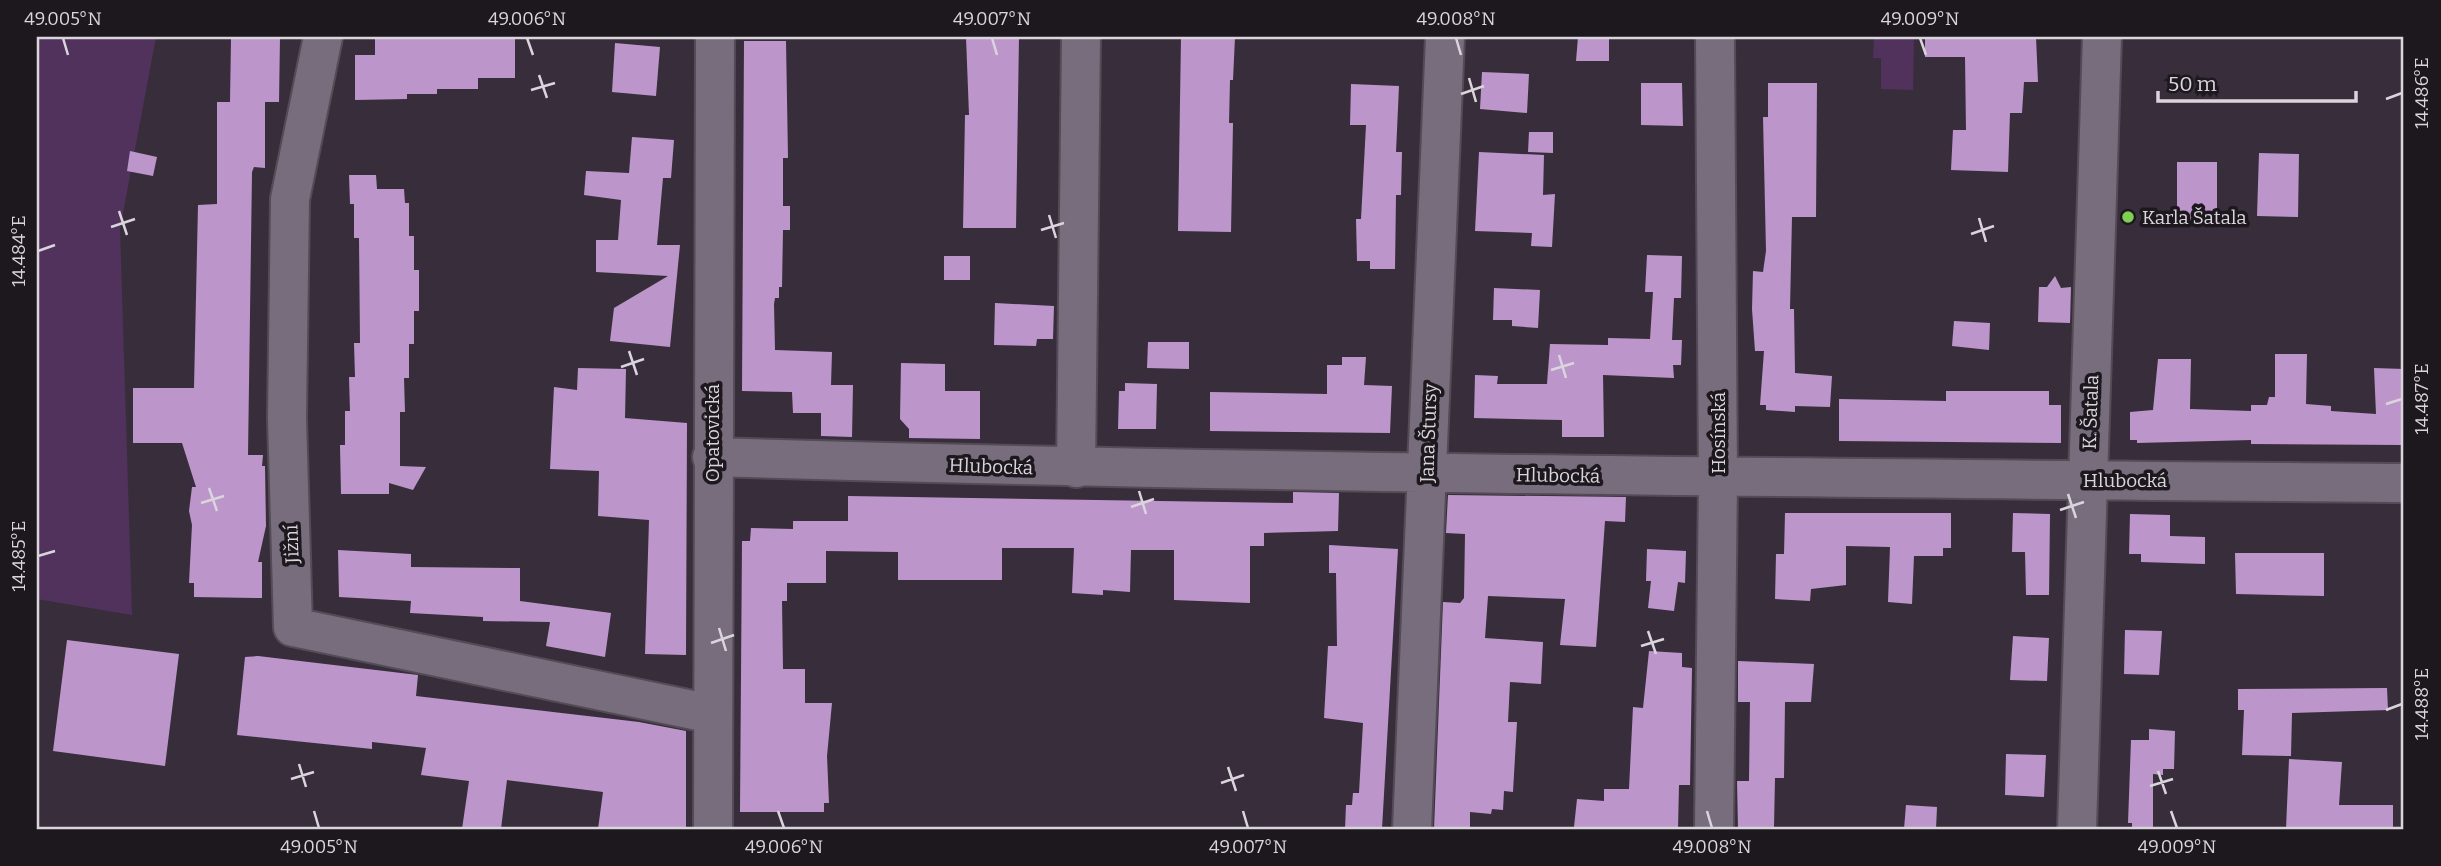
<svg xmlns="http://www.w3.org/2000/svg" width="2441" height="866" font-family="Bitter,serif">
	<style>
		.green { fill: #51325d }
		.building { fill: #bc96cb }
		.lines { fill: none; stroke-linecap: round; stroke-linejoin: round }
		.minor-casing { stroke: #534b56; stroke-width: 42 }
		.minor { stroke: #776d7c; stroke-width: 38 }
		.ticks { fill: none; stroke: #dad5dd; stroke-width: 2.5 }
		.poi-dot { fill: #7fd052; stroke: #1d181e; stroke-width: 2.5 }
		.labels { text-anchor: middle; stroke-width: 7; stroke-linejoin: round; paint-order: stroke }
		.poi-label { font-size: 19px; fill: #dad5dd; stroke: #1d181e; text-anchor: start }
		.street-label { font-size: 19px; fill: #dad5dd; stroke: #1d181e }
		.neatline { fill: none; stroke: #dad5dd; stroke-width: 2.5 }
		.ticks-label { font-size: 18px; text-anchor: middle; fill: #dad5dd }
	</style>
	<rect width="100%" height="100%" fill="#382e3b"/>
	<path class="green" d="M37,37H156L120,229L132,615L37,599Z
		M1874,37H1914L1913,90L1881,89V58H1873Z"/>
	<path class="building" d="M243,37H280L279,102H265V168L254,167L252,172L248,455H263L262,466H265L266,526L258,562H262V598L194,597V583H189L192,525L189,511L192,487H196L182,443H133V388H194L198,205L217,204V102H230L231,39Z
		M375,37H515V78H478V89H437V94H407V99L355,100V55H375Z
		M966,37H1019L1016,228H963L965,115H969Z
		M1181,37H1235L1233,80H1230L1229,123H1233L1231,232L1178,231Z
		M1578,37L1609,38V61H1576Z
		M1925,37H2036L2038,82H2024L2022,113H2010L2008,172L1951,170L1953,130H1966L1965,57H1925Z
		M744,41H786L788,158H783V206H790V230H783L782,287H779V298H775L774,304L775,350L832,352L831,385H853L852,437L821,436V413H793L792,392L742,391Z
		M615,43L660,47L656,96L612,92Z
		M1482,72L1529,74L1527,113L1480,109Z
		M1641,83H1682L1683,126L1641,125Z
		M1768,83H1817L1816,217H1792L1790,309H1794L1795,373L1832,376L1830,407L1795,406V412L1766,410V405H1760L1764,351H1755L1752,309L1753,271L1763,272L1766,251L1763,117H1768Z
		M1351,84L1399,86L1396,152H1402L1401,195H1396L1395,269H1370V261H1357L1356,219H1361L1366,125H1350Z
		M1529,132H1553V153L1528,152Z
		M632,137L674,140L671,178H663L657,245H680L670,347L610,341L614,308L668,276L596,272V240H618L621,200L584,195L586,171L629,173Z
		M130,151L157,157L153,176L127,171Z
		M1479,152L1544,155L1543,195L1555,194L1552,247L1531,246L1532,233L1475,231Z
		M2259,153L2299,154L2298,217L2257,216Z
		M2177,162H2217V225H2177Z
		M349,175H376L377,189H404L405,203H409V236H414V270H419V311H414V344H409V378H404L405,412H400V466L426,467L413,490L389,483V494H341L340,445H345V411H350L349,377H355L354,343H360L359,238H354V204H350Z
		M1647,255L1682,256L1681,298H1674L1672,340H1682L1681,365H1673L1674,378L1603,375L1604,437H1562V420L1474,418L1475,375L1498,376L1497,384H1547L1550,344L1608,345V338L1650,339L1653,292H1645Z
		M944,256H970V280H944Z
		M2055,276L2061,288L2071,287L2070,323L2038,322L2039,287H2047Z
		M1494,288L1540,290L1538,328L1512,326V320H1493Z
		M995,303L1054,306L1053,339H1037L1036,346L994,345Z
		M1954,321L1990,323L1989,350L1952,346Z
		M1148,342H1189V369L1147,368Z
		M2275,354H2307L2306,404L2331,406V411L2376,414L2374,368L2404,369V445L2251,444V440L2137,443V440H2130V412L2153,410L2158,359H2191L2190,409L2251,411V405H2267L2269,397H2275Z
		M1342,357H1366L1364,385L1392,386L1390,433L1210,431V392L1327,394V365H1342Z
		M901,363L945,364V391H980V439L909,438V429L900,419Z
		M578,368L626,369L625,418L687,423L686,655L645,654L649,520L598,516L599,471L550,469L554,387L577,390Z
		M1125,383L1157,384L1156,429H1118L1119,391H1125Z
		M1946,391H2049V405H2061V443L1839,441V399L1946,401Z
		M1293,492L1339,493L1338,531L1264,533V546H1250V603L1174,600V550H1131L1130,592L1103,590V595L1072,593L1074,548H1002V580H898V552L826,551V583H787V601H782L783,669H805V703H832L827,756L829,803H824V812H740L742,541H750L751,528L793,529V521H848V496L1293,503Z
		M1448,495L1626,497L1625,522L1605,521L1596,647L1560,645L1565,599L1488,596L1485,638L1543,642L1541,684L1510,682L1508,722H1517L1513,792L1504,791L1503,810L1492,809L1491,814L1470,812V829H1434L1443,602L1460,603L1464,598L1465,534L1446,533Z
		M1785,513H1951V548H1943V556H1914L1912,604L1888,602L1890,547L1846,546V585L1811,589L1810,601L1775,599L1776,554H1784Z
		M2013,513L2050,514L2049,595H2026L2025,552H2012Z
		M2130,514L2170,515V536L2205,537V564L2141,562V554H2129Z
		M1329,545L1398,549L1382,829H1345L1346,805H1352L1353,793H1359L1363,723L1324,718L1328,646H1337L1336,573H1329Z
		M1647,549L1686,551L1685,583L1678,582L1674,611L1648,608L1651,581H1646Z
		M338,550L411,554V567L520,568V601L611,613L605,657L546,646L550,622L483,621V617L410,613L411,601L339,597Z
		M2235,553H2324V596L2236,594Z
		M2125,630L2162,631L2159,675L2124,674Z
		M2013,636L2049,638L2047,681L2010,680Z
		M67,640L179,654L165,766L53,751Z
		M1649,651L1682,653V667L1692,668L1690,785H1679L1678,829L1574,827L1577,799L1604,801V789H1629L1633,707L1643,708Z
		M258,656L418,675L416,696L639,722L686,731V829H598L603,792L507,780L501,829H462L469,781L421,775L426,748L372,742V749L237,735L245,657Z
		M1738,661L1814,664L1811,702H1785L1784,778H1775L1774,827L1771,829H1738L1737,781H1749L1750,702H1738Z
		M2387,688L2388,710L2292,713L2291,756L2242,755L2244,710H2238V689Z
		M2149,729L2175,731L2174,769H2163V775L2153,774V829H2132V823H2128L2131,740H2149Z
		M2006,754L2046,755L2044,797L2005,795Z
		M2289,759L2342,762L2339,805H2393V829H2286Z
		M1906,805L1937,807L1936,829H1904Z"/>
	<g class="lines">
		<defs>
			<path id="minor" d="M323,37L290,199L287,418L293,627L712,714
				M712,457C1276,474 1840,478 2404,483
				M1076,468L1081,37
				M713,829L715,37
				M1412,829L1445,37
				M1714,829L1718,479L1715,37
				M2077,829L2102,37"/>
		</defs>
		<use href="#minor" class="minor-casing"/>
		<use href="#minor" class="minor"/>
	</g>
	<path class="ticks" d="M63,38L68,55M527,38L533,55M992,38L997,55M1456,38L1461,55M1920,38L1926,55M539,75L547,98M1469,78L1476,102M531,90L555,83M1461,94L1484,86M2386,99L2402,93M119,211L127,235M1049,215L1056,238M1979,218L1986,242M111,227L135,219M1041,230L1064,223M1971,234L1994,226M38,251L55,245M629,351L637,375M1559,355L1566,378M621,367L644,359M1551,370L1574,363M2386,404L2402,399M209,488L217,511M1139,491L1146,514M2068,494L2076,518M201,503L224,496M1131,507L1154,499M2060,510L2084,502M38,556L55,551M719,628L726,651M1648,631L1656,654M711,643L734,635M1641,646L1664,639M2386,710L2402,704M299,764L306,787M1228,767L1236,791M2158,771L2166,794M291,779L314,772M1221,783L1244,775M2150,786L2173,779M314,811L319,828M778,811L784,828M1243,811L1248,828M1707,811L1712,828M2171,811L2177,828"/>
	<circle class="poi-dot" cx="2128" cy="217" r="7"/>
	<g class="labels">
		<g class="poi-label">
			<text x="2142" y="224">Karla Šatala</text>
		</g>
		<g class="street-label">
			<text transform="translate(2090 412) rotate(-88)" y="7">K. Šatala</text>
			<text transform="translate(712 433) rotate(-90)" y="7">Opatovická</text>
			<text transform="translate(1428 433) rotate(-88)" y="7">Jana Štursy</text>
			<text transform="translate(1718 433) rotate(-90)" y="7">Hosínská</text>
			<text transform="translate(991 466) rotate(2)" y="7">Hlubocká</text>
			<text transform="translate(1558 475) rotate(1)" y="7">Hlubocká</text>
			<text x="2125" y="487">Hlubocká</text>
			<text transform="translate(291 544) rotate(-92)" y="7">Jižní</text>
		</g>
	</g>
	<rect width="2441" height="866" fill="none" stroke="#1d181e" stroke-width="77"/>
	<path d="M2158 91v10h198v-10" fill="none" stroke="#dad5dd" stroke-width="3.5"/>
	<text x="2168" y="91" font-size="21" fill="#dad5dd" stroke="#1d181e" stroke-width="5" paint-order="stroke">50 m</text>
	<rect x="38" y="38" width="2364" height="790" class="neatline"/>
	<g class="ticks-label">
		<text x="63" y="25">49.005°N</text>
		<text x="527" y="25">49.006°N</text>
		<text x="992" y="25">49.007°N</text>
		<text x="1456" y="25">49.008°N</text>
		<text x="1920" y="25">49.009°N</text>
		<text transform="translate(2422 93) rotate(-90)" y="6">14.486°E</text>
		<text transform="translate(19 251) rotate(-90)" y="6">14.484°E</text>
		<text transform="translate(2422 399) rotate(-90)" y="6">14.487°E</text>
		<text transform="translate(19 556) rotate(-90)" y="6">14.485°E</text>
		<text transform="translate(2422 704) rotate(-90)" y="6">14.488°E</text>
		<text x="319" y="853">49.005°N</text>
		<text x="784" y="853">49.006°N</text>
		<text x="1248" y="853">49.007°N</text>
		<text x="1712" y="853">49.008°N</text>
		<text x="2177" y="853">49.009°N</text>
	</g>
</svg>
